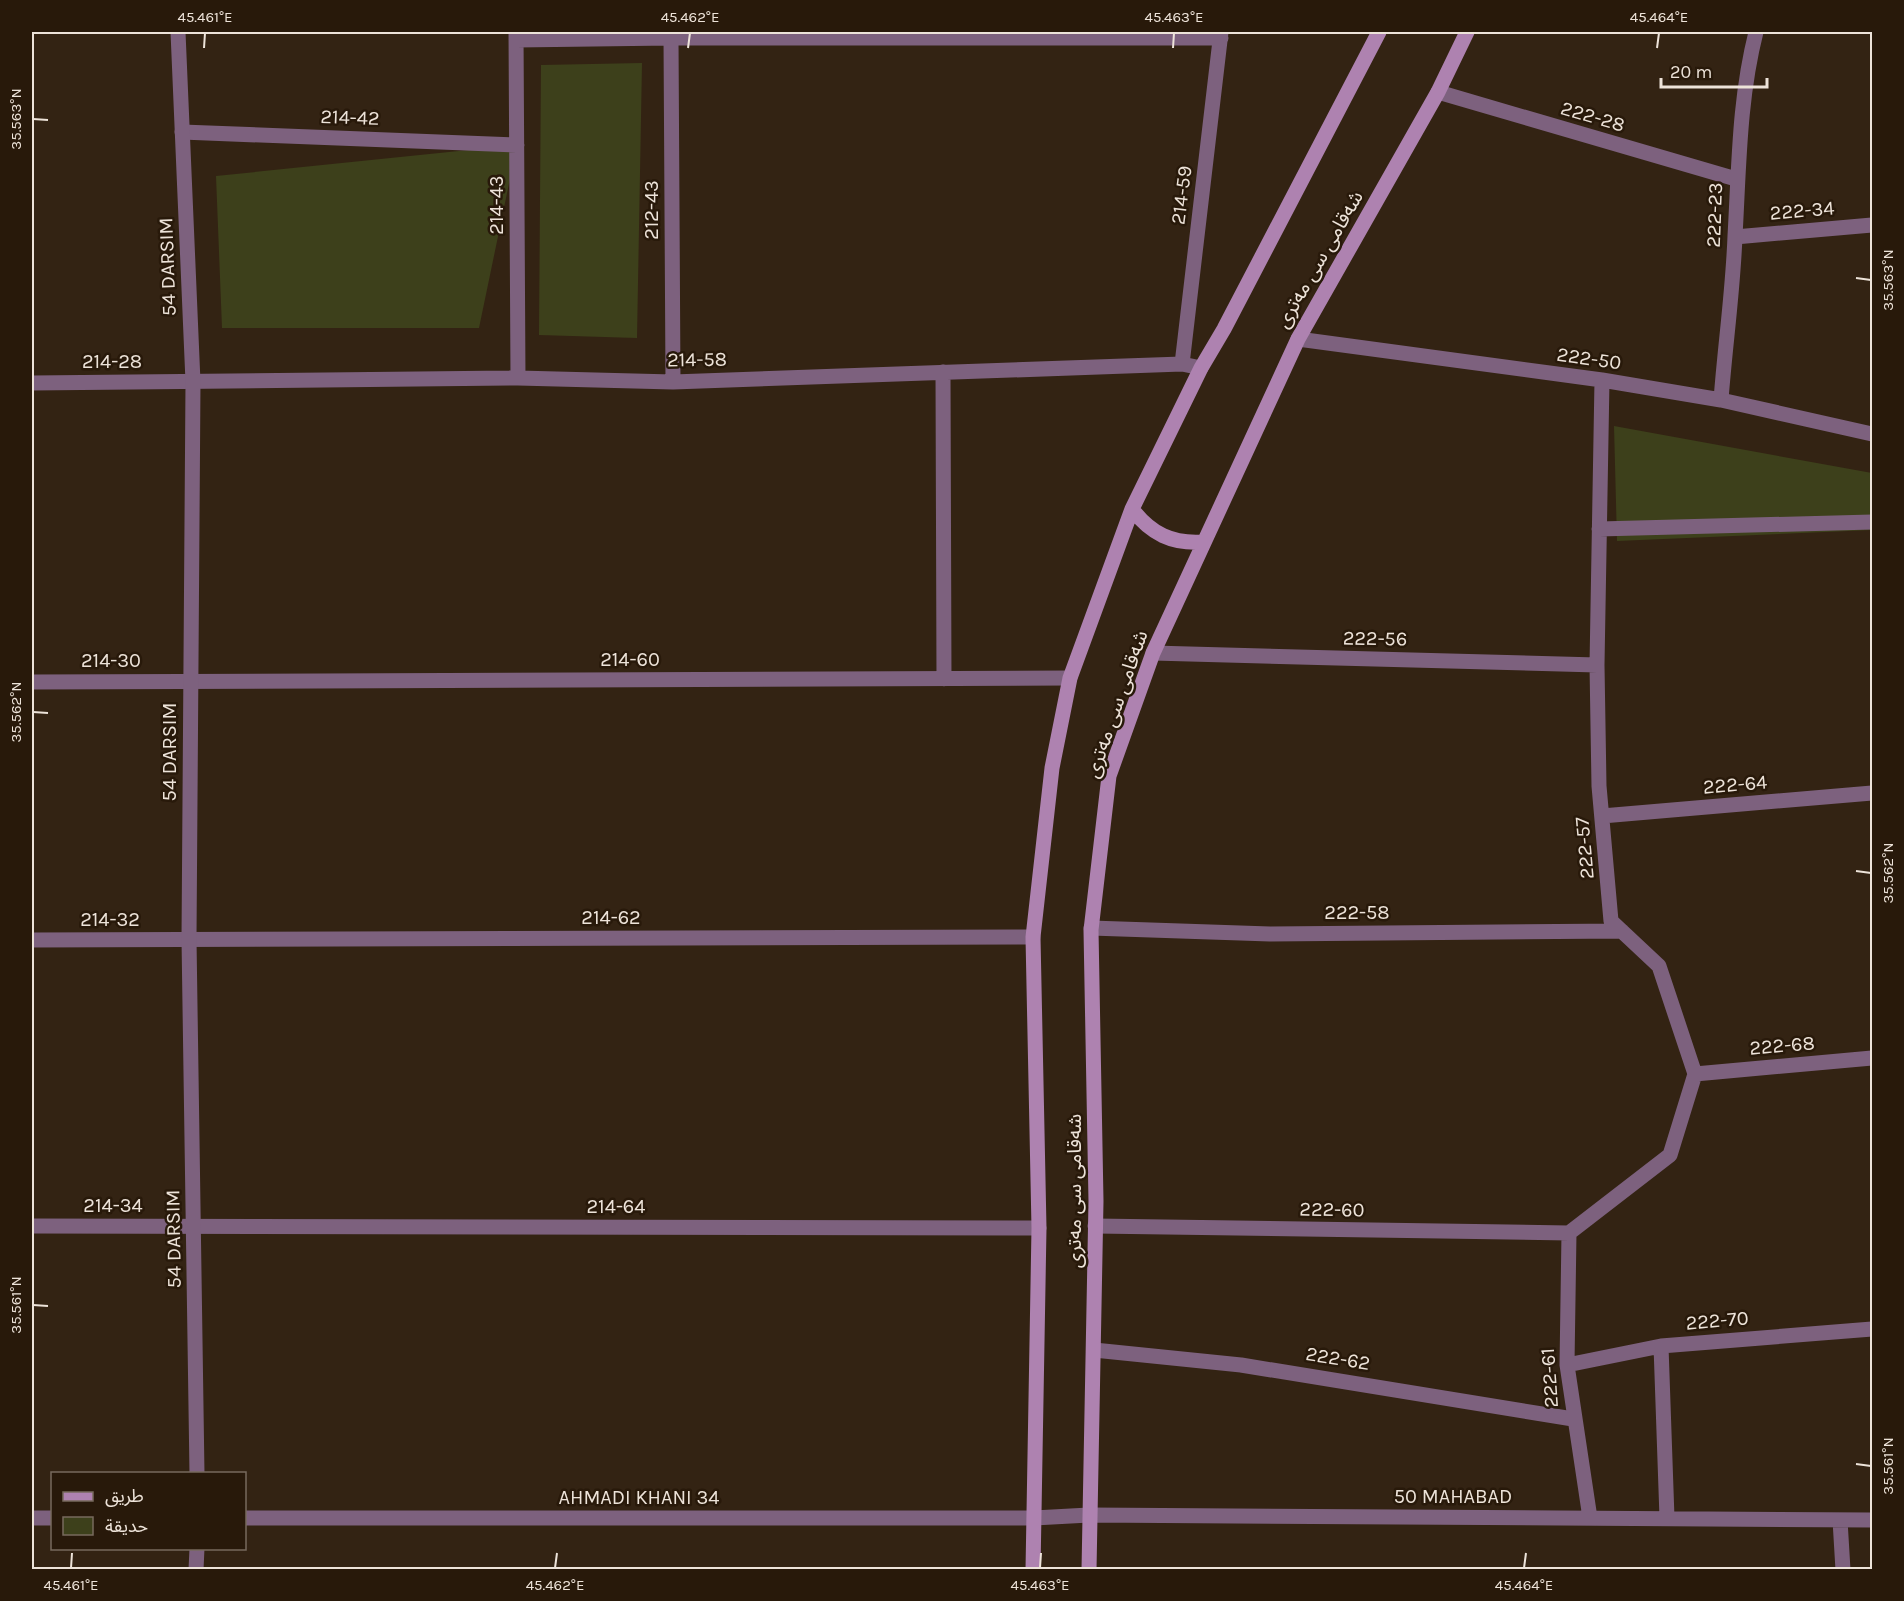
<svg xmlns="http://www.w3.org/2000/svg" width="1904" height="1601" font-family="Karla,'Noto Sans Arabic',sans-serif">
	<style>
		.green { fill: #3d401b }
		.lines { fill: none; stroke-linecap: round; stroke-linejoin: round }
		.minor { stroke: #7d617e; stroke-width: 15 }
		.tertiary { stroke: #7d617e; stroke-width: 15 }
		.secondary { stroke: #ae82b0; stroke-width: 15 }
		.ticks { fill: none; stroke: #ede3d9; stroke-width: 2 }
		.labels { text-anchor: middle; stroke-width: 5; stroke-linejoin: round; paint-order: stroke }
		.street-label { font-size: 20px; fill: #ede3d9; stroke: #28190a }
		.neatline { fill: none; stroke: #ede3d9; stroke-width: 2 }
		.ticks-label { font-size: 15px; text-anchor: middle; fill: #ede3d9 }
	</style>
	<rect width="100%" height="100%" fill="#332313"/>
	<path class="green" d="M642,63L637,338L539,335L541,65Z
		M517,145L479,328H222L216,176Z
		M1614,426L1872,473V530L1617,541Z"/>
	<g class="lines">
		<path class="minor" d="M516,32L518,378
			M671,38L673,382
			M516,40L671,38H1221
			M1438,92L1736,179
			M182,132L517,145
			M1735,237L1872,225
			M1298,339L1602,380L1721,400L1872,434
			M1182,364L1221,32
			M943,372L944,679
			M32,383L518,378L673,382L1182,364L1201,368
			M1721,400C1725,346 1733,291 1735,236C1739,167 1739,99 1756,32
			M1599,529L1872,522
			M1153,653L1597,665
			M32,682L1070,678
			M1602,816L1872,793
			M1091,928L1270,934L1622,931
			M32,940L1033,937
			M1695,1074L1872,1058
			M32,1226L1039,1228
			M1095,1226L1569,1233
			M1569,1233L1670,1155L1695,1074L1659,966L1611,921L1599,786L1597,665L1602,380
			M1569,1233L1567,1365L1590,1518
			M1661,1346L1667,1518
			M1094,1350L1241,1365L1573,1419
			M1567,1365L1661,1346L1872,1329
			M1034,1518L1089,1515L1872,1520
			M1840,1520L1843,1570"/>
		<path class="tertiary" d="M178,32L193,382L189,939L197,1474
			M32,1518H52
			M244,1518H1034
			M196,1570L197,1548"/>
		<path class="secondary" d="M1132,509C1151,534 1172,544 1203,542
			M1033,1570L1039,1228L1033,937L1052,768L1070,678L1132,509L1201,368L1224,329L1379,32
			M1089,1570L1096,1201L1091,930L1109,776L1153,653L1298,339L1438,92L1467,32"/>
	</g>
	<path class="ticks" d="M204,48L205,33M688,48L690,33M1173,48L1174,33M1657,48L1659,33M33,119L48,120M1856,278L1871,280M33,712L48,713M1856,871L1871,873M33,1305L48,1306M1856,1464L1871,1466M71,1568L72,1553M555,1568L557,1553M1040,1568L1041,1553M1524,1568L1526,1553"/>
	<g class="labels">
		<g class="street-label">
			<text transform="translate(1593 116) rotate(16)" y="7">222-28</text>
			<text transform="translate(350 117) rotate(2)" y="7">214-42</text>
			<text transform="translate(1181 195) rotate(-83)" y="7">214-59</text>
			<text transform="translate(496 205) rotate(-90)" y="7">214-43</text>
			<text transform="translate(651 210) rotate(-90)" y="7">212-43</text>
			<text transform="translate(1802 210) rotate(-5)" y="7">222-34</text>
			<text transform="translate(1714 215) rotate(-88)" y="7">222-23</text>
			<text transform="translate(1319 259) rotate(-60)" y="7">شەقامی سی مەتری</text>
			<text transform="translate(167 267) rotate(-92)" y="7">54 DARSIM</text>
			<text transform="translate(1589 358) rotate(8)" y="7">222-50</text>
			<text transform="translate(697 359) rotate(-1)" y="7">214-58</text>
			<text x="112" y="368">214-28</text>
			<text transform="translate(1375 638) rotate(1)" y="7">222-56</text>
			<text x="630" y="666">214-60</text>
			<text x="111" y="667">214-30</text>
			<text transform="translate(1116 704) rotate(-71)" y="7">شەقامی سی مەتری</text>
			<text transform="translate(169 752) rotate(-90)" y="7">54 DARSIM</text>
			<text transform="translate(1735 784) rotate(-5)" y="7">222-64</text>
			<text transform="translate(1584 848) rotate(-95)" y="7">222-57</text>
			<text x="1357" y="919">222-58</text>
			<text x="611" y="924">214-62</text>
			<text x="110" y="926">214-32</text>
			<text transform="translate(1782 1045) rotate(-5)" y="7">222-68</text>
			<text transform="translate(1074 1191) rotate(-90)" y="7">شەقامی سی مەتری</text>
			<text x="113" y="1212">214-34</text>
			<text x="616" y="1213">214-64</text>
			<text transform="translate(1332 1209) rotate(1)" y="7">222-60</text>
			<text transform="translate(173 1239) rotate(-91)" y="7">54 DARSIM</text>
			<text transform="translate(1717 1320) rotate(-5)" y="7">222-70</text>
			<text transform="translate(1338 1358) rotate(9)" y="7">222-62</text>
			<text transform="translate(1549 1378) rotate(-94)" y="7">222-61</text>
			<text x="1453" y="1503">50 MAHABAD</text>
			<text x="639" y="1504">AHMADI KHANI 34</text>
		</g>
	</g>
	<rect width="1904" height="1601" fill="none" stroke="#28190a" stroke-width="66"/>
	<rect x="51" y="1472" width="195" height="78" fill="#28190a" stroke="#776a5d" stroke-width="1.5"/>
	<rect x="63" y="1492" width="30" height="9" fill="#ae82b0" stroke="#776a5d" stroke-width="1.5"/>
	<text x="105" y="1502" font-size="18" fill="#ede3d9">طريق</text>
	<rect x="63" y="1517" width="30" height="18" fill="#3d401b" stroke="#776a5d" stroke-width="1.5"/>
	<text x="105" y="1532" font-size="18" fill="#ede3d9">حديقة</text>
	<path d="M1661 78v9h106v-9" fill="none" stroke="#ede3d9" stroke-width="3"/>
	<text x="1670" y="78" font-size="18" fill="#ede3d9" stroke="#28190a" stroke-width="4.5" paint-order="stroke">20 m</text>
	<rect x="33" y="33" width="1838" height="1535" class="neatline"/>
	<g class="ticks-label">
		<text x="205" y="22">45.461°E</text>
		<text x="690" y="22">45.462°E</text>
		<text x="1174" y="22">45.463°E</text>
		<text x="1659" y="22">45.464°E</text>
		<text transform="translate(16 119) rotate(-90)" y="5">35.563°N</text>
		<text transform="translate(1888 280) rotate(-90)" y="5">35.563°N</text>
		<text transform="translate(16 712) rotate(-90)" y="5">35.562°N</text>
		<text transform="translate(1888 873) rotate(-90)" y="5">35.562°N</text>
		<text transform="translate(16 1305) rotate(-90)" y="5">35.561°N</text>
		<text transform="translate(1888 1466) rotate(-90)" y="5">35.561°N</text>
		<text x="71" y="1590">45.461°E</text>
		<text x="555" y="1590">45.462°E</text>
		<text x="1040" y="1590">45.463°E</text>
		<text x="1524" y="1590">45.464°E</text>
	</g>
</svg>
